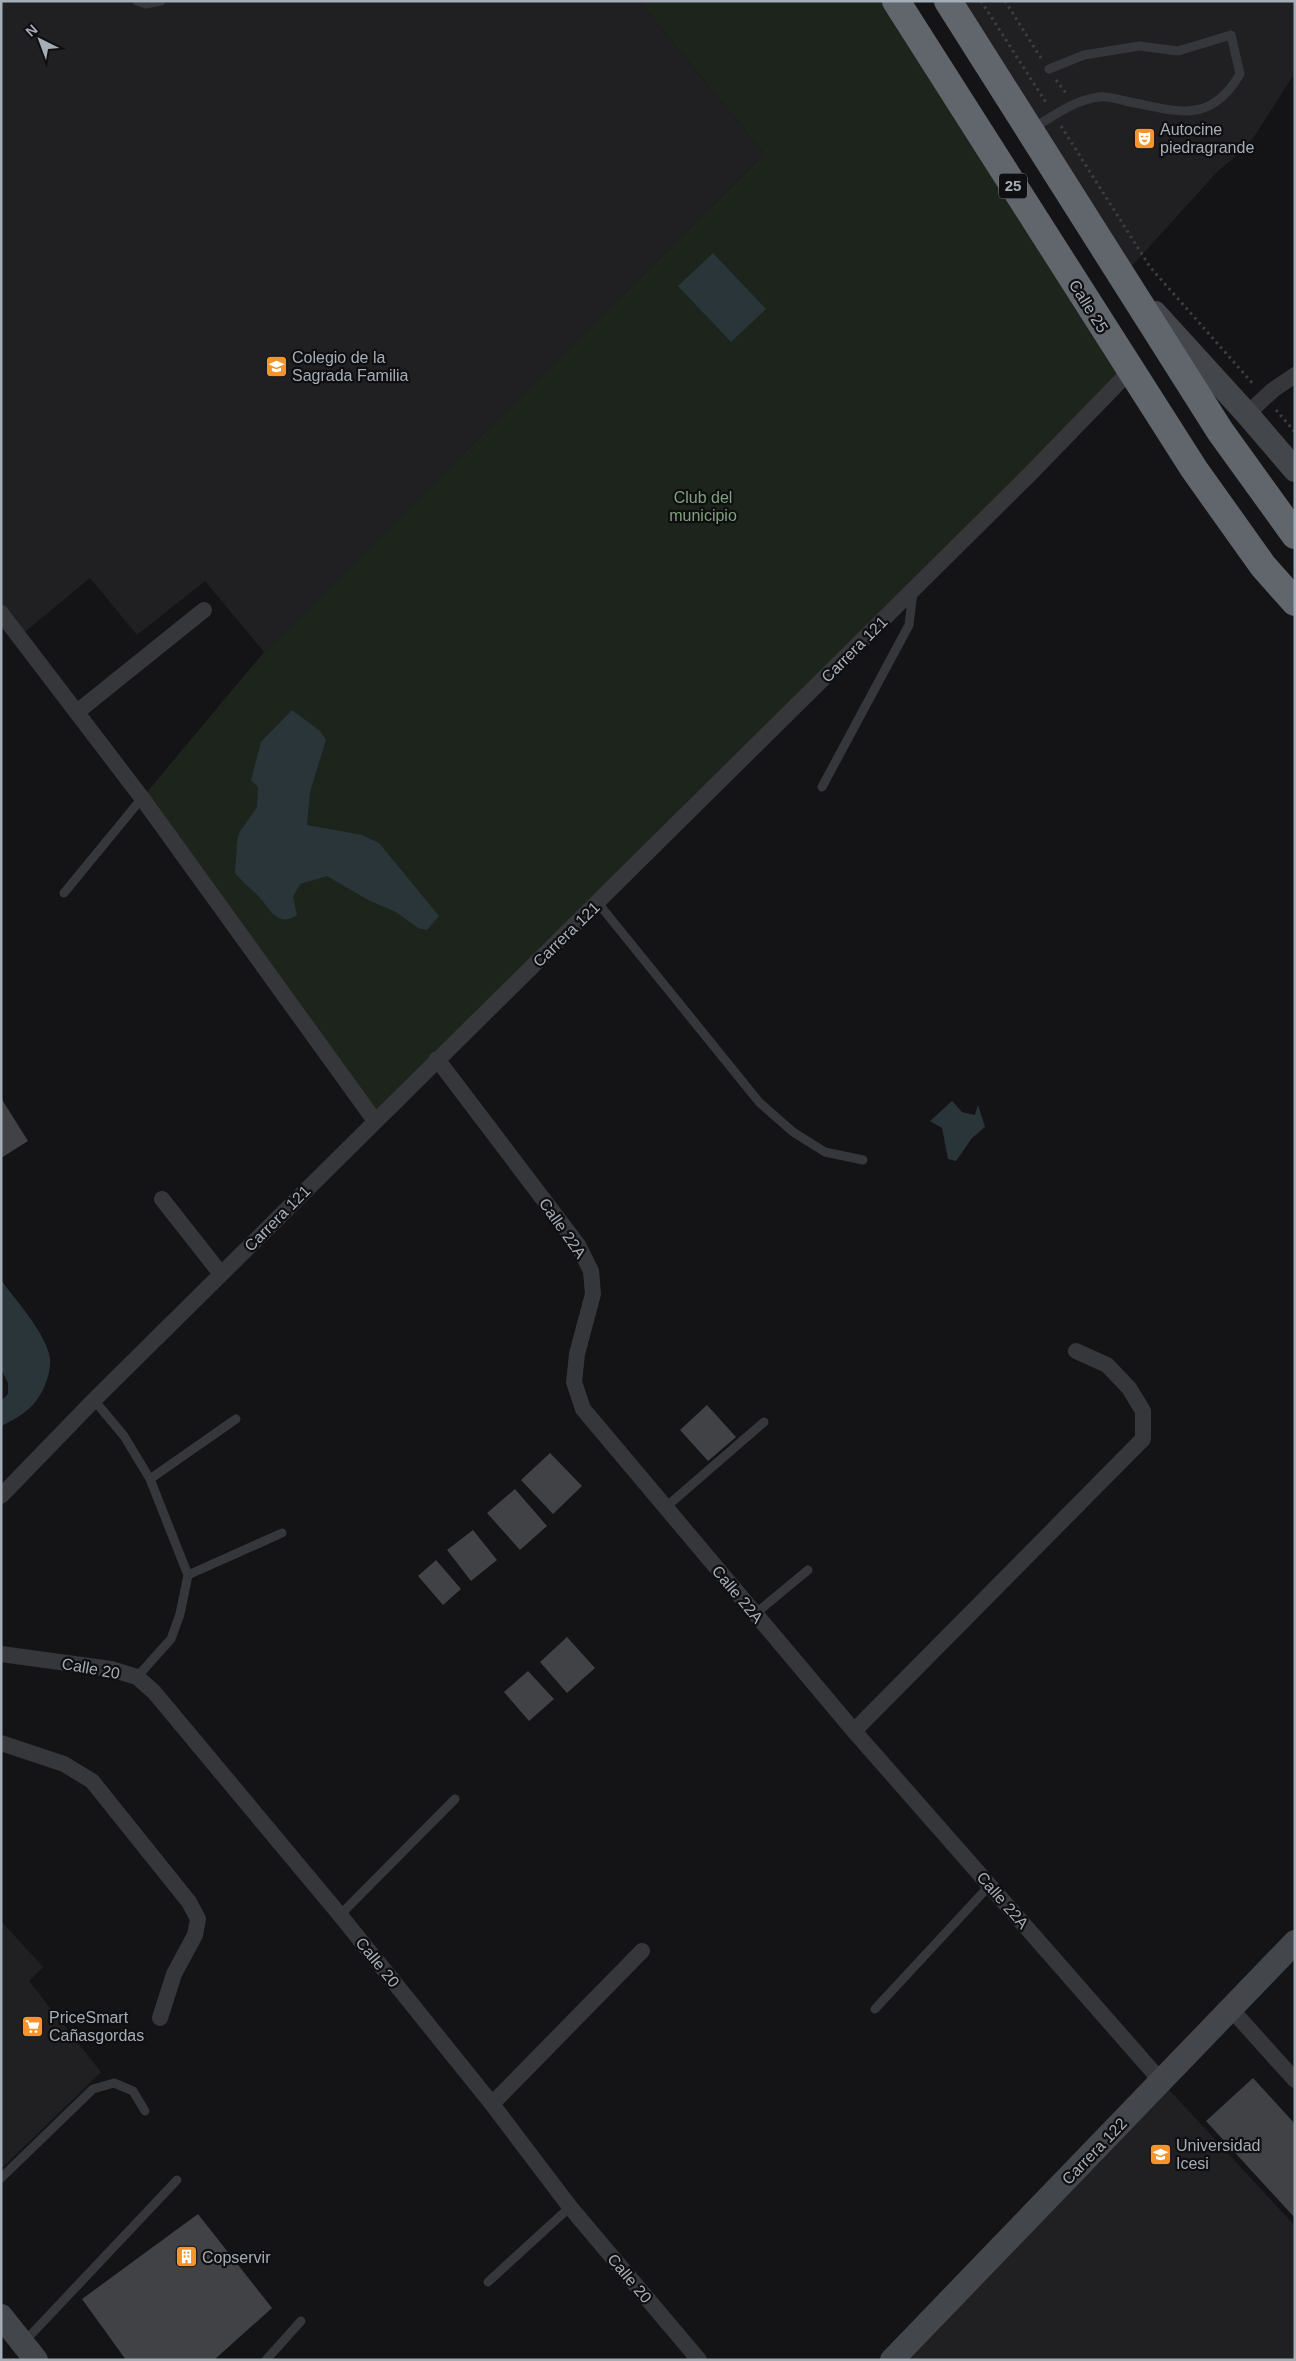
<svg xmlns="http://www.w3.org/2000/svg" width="1296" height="2361" font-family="Helvetica,sans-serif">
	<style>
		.built { fill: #202023 }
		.green { fill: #1c241c }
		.water { fill: #2a353a }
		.building { fill: #404246 }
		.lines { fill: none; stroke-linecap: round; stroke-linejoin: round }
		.path { stroke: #3b3e42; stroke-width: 3; stroke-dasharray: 2.5 4; stroke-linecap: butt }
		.lane { stroke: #35373b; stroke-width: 9 }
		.street { stroke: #35373b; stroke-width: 16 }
		.secondary { stroke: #43464b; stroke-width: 24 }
		.highway { stroke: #61656c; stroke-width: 28 }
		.labels { text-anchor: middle; stroke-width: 4.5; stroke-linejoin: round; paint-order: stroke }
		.shield { fill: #0f0f11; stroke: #787e85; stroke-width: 1 }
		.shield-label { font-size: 15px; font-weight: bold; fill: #a5adb7 }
		.poi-label { font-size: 16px; fill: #a5adb7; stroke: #0f0f11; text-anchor: start }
		.street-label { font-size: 16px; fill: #a5adb7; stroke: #0f0f11 }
		.park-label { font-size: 16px; fill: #7fa27c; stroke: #0f0f11 }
	</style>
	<rect width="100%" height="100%" fill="#141416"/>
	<path class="built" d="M1,1H639L764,154L264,652L205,581L137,635L90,578L20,636L1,613Z
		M948,1H1295V73L1248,146L1218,171L1122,277Z
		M1,1921L43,1967L29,1981L101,2072L1,2169Z
		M1161,2081L1295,2226V2360H892Z"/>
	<path class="green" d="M639,1H896L1130,371L375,1121L142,798L264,652L764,154Z"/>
	<path class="water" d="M713,253L766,309L731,342L678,286Z
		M292,710L320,731L326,740L310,792L307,825L362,835L379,843L439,916L427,930L418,928L396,912L370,901L327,876L300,884L293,897L297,915C278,928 271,910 260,898C252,889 243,883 235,873L237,842L239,833L257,807L258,787L251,780L261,742Z
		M952,1101L962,1112L975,1115L978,1105L985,1127L972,1138L956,1161L948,1159L942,1128L930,1121Z
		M1,1280C15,1299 48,1336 50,1359C51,1367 48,1378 45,1385C36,1407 22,1416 1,1426V1401L8,1394V1383L1,1369Z"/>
	<path class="building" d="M1,1098L28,1141L1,1158Z
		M707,1405L736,1437L708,1461L680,1430Z
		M550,1453L582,1486L553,1514L521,1480Z
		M515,1489L547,1526L520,1550L487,1513Z
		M473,1530L497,1560L471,1581L447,1550Z
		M436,1560L461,1589L443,1605L418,1576Z
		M567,1637L595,1668L567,1693L540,1662Z
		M528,1671L554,1699L529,1721L504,1692Z
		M1253,2078L1295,2124V2218L1206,2121Z
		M198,2214L272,2308L214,2360H126L82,2299Z"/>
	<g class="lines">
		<path class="path" d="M981,1L1047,104
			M1005,1L1041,58
			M1056,80L1066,93
			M1061,126L1150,267L1254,385
			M1276,410L1295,432"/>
		<path class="lane" d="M137,1L146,4L161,1
			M1033,128C1054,116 1074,100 1099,97C1107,96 1117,99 1125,101C1175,110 1209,127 1240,74L1231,35L1178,51L1139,46L1084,55L1049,69
			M822,787L909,625L913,592
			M64,893L142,798
			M598,903L759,1102L793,1132L825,1152L863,1160
			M94,1400L124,1436L150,1479L188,1575L180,1614L171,1639L137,1677
			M150,1479L236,1419
			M666,1507L764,1422
			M188,1575L282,1533
			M755,1614L808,1570
			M340,1915L455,1799
			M875,2009L990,1885
			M1,2178L93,2089L114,2083L133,2091L145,2111
			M488,2282L570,2207
			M24,2342L177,2180
			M266,2360L301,2321"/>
		<path class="street" d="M1247,414L1273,390L1295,375
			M1,613L142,798L375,1121
			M77,712L204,610
			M437,1059L578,1245L591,1271L593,1294L577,1354L574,1382L583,1409L854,1731L1161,2081
			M162,1199L221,1274
			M1,1496L94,1400L1029,475L1130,371
			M1,1654L111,1669L137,1677L154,1692L340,1915L492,2104L570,2207L699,2360
			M854,1731L1143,1439V1411L1129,1388L1107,1365L1076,1351
			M1,1743L64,1764L92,1781L189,1902L198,1919L195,1935L174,1974L160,2018
			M1231,2009L1295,2080
			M492,2104L642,1951"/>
		<path class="secondary" d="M1155,313L1247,414L1295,470
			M1,2316L36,2360
			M892,2360L1295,1942"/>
		<path class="highway" d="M896,1L1194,469L1263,566L1295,602
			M948,1L1220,431L1295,535"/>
	</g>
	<defs>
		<symbol id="theatre-square" viewBox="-11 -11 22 22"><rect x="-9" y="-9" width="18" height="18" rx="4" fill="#f7932b" stroke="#0f0f11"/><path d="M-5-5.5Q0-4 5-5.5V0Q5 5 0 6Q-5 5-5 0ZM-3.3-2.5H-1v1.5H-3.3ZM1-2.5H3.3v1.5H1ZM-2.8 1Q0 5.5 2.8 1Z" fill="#fff"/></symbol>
		<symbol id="school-square" viewBox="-11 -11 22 22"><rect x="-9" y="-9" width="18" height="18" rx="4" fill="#f7932b" stroke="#0f0f11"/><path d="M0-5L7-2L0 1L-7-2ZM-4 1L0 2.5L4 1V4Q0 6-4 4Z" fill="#fff"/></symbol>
		<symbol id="supermarket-square" viewBox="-11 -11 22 22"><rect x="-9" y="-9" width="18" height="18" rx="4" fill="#f7932b" stroke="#0f0f11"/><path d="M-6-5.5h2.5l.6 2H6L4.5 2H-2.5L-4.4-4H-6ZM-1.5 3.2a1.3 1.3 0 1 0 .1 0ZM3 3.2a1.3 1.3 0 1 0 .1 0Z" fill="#fff"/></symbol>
		<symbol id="university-square" viewBox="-11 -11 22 22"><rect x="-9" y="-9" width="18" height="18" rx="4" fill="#f7932b" stroke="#0f0f11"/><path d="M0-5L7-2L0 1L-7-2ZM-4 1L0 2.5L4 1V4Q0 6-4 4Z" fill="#fff"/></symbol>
		<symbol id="building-square" viewBox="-11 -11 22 22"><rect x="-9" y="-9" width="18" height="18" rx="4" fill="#f7932b" stroke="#0f0f11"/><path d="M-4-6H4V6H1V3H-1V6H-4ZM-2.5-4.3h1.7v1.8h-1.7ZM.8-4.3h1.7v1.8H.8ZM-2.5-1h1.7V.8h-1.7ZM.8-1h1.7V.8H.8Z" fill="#fff"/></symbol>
	</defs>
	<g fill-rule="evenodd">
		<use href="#theatre-square" x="1132" y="126" width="25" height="25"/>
		<use href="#school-square" x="264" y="354" width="25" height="25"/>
		<use href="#supermarket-square" x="20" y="2014" width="25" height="25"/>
		<use href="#university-square" x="1148" y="2142" width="25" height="25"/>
		<use href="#building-square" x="174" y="2244" width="25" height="25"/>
	</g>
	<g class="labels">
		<rect class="shield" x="999" y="173.5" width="28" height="25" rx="4"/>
		<g class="shield-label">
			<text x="1013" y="191">25</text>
		</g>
		<g class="poi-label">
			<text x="1160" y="135">Autocine<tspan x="1160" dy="18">piedragrande</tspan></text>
			<text x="292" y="363">Colegio de la<tspan x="292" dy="18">Sagrada Familia</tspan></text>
			<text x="49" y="2023">PriceSmart<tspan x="49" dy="18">Cañasgordas</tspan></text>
			<text x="1176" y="2151">Universidad<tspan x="1176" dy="18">Icesi</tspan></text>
			<text x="202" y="2263">Copservir</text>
		</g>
		<g class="street-label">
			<text transform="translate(1089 306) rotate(58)" y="6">Calle 25</text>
			<text transform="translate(854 649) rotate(-45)" y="6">Carrera 121</text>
			<text transform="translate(566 934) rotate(-44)" y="6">Carrera 121</text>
			<text transform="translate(277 1218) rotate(-45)" y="6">Carrera 121</text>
			<text transform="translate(563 1228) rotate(55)" y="6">Calle 22A</text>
			<text transform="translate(738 1594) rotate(50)" y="6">Calle 22A</text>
			<text transform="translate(91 1668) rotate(10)" y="6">Calle 20</text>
			<text transform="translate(1003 1900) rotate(49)" y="6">Calle 22A</text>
			<text transform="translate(378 1962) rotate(51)" y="6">Calle 20</text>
			<text transform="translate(1094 2151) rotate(-46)" y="6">Carrera 122</text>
			<text transform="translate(630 2278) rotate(50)" y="6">Calle 20</text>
		</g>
		<g class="park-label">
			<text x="703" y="503">Club del<tspan x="703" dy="18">municipio</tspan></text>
		</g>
	</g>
	<rect width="1296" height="2361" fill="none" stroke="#a5adb7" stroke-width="5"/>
	<g transform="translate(40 40) rotate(318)" stroke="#0f0f11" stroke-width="4" paint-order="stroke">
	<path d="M0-4L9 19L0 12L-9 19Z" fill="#a5adb7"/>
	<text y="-8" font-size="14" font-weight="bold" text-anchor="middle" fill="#a5adb7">N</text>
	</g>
</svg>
